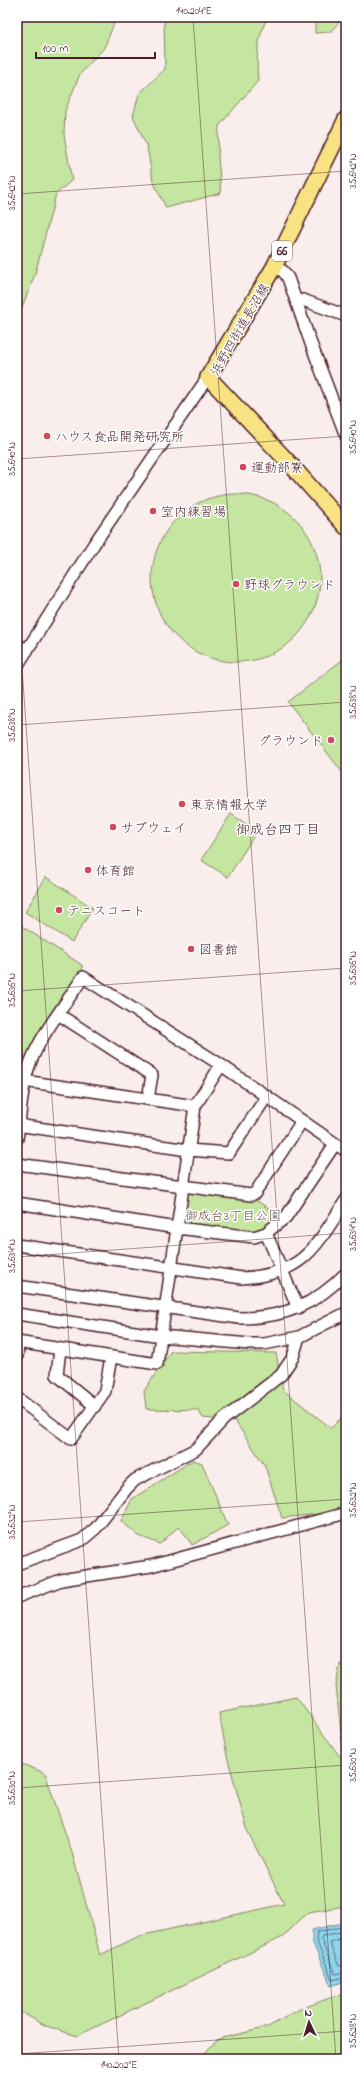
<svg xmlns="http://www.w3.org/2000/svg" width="363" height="2076" font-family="'Indie Flower','Klee One',sans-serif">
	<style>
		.green { fill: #c4e6a0; stroke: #878266 }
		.water { fill: #8cd6ed; stroke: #728d9f }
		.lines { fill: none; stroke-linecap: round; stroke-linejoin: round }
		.shore { stroke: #646879; stroke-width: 1 }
		.minor-casing { stroke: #4a1f2b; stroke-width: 14 }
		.major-casing { stroke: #4a1f2b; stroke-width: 18 }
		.minor { stroke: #fff; stroke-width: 11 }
		.major { stroke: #f8e281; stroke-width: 15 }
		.ticks { fill: none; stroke: #4a1f2b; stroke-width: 1; stroke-opacity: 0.45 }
		.poi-dot { fill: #d1495b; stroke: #fff; stroke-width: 1.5 }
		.labels { text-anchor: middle; stroke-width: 3; stroke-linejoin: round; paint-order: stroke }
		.shield { fill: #fff; stroke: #80626b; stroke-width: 1 }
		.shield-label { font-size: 12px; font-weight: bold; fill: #4a1f2b }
		.street-label { font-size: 13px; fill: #4a1f2b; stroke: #fff }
		.poi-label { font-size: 13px; fill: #4a1f2b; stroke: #fff; text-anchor: start }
		.park-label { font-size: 13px; fill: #685148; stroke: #fff }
		.neighbourhood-label { font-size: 14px; fill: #4a1f2b; stroke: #fff }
		.neatline { fill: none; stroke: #4a1f2b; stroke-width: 1.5 }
		.ticks-label { font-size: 10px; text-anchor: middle; fill: #4a1f2b }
	</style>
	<rect width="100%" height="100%" fill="#faeeec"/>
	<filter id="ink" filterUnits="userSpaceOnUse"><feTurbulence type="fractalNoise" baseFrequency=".025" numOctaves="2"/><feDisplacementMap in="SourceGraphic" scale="8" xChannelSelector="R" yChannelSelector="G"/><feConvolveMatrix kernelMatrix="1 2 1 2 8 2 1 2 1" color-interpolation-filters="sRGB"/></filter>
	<g filter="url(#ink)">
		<path class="green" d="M17,17H114L115,21L104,48L80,74L65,111L64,135L72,180L56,194L35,274L18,318Z
			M164,17H267C257,42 256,54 258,81L219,126L218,156L221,193L166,208L153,181L147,147L133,116L139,94L165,69Z
			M315,17H344L330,32L315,33Z
			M152 578a84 84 0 1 1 168 0a84 84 0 1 1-168 0Z
			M346,657V777L288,702Z
			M231,814L257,831L228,877L201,860Z
			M46,877L93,908L72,942L25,912Z
			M17,923L82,965L83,973L24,1073L17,1076Z
			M191,1191L254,1199L282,1217L255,1234L186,1226L183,1221L187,1193Z
			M171,1351L276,1353L283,1390L331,1428L346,1413V1469L342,1477L345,1511L282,1518L265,1466L235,1421L203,1418L198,1410L146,1409L144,1391Z
			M193,1460L202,1463L228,1525L192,1545L179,1526L160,1544L139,1536L121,1521L132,1499Z
			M346,1663V1906L308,1912L283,1937L77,2036L46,2026L17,2010V1762L45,1773L73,1856L100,1955L139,1936L284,1904L248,1832L227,1756L219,1713L296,1697L344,1762L336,1686L340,1664Z
			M346,1992V2059H199L218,2039L268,2027L300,2009Z"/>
		<path class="water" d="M346,1922V1981L331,1986L312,1941V1930Z"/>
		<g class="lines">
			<path class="shore" d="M346,1926L317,1932L316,1939L332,1980L346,1977
				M346,1931L322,1936L321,1939L335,1974L346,1972
				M346,1937L329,1942L339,1966H346"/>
			<defs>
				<path id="minor" d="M274,267L283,271L288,278L310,341L346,436
					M297,303L303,300L346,316
					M17,644L27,651
					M17,666L94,544L208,377
					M58,1014L152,1075L148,1099
					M17,1080L195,1106
					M17,1125L188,1150L229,1153L267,1096
					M17,1139C21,1114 21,1085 31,1061C43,1031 66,1004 83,977L221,1065L346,1151
					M17,1164L251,1195L255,1193L302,1121
					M17,1203L177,1228L254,1237L266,1233L286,1217L335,1144
					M266,1233L298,1308
					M17,1245L242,1278C304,1274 315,1248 346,1200
					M17,1286L239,1318C284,1318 315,1305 346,1273
					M17,1314L161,1336L249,1344H264L299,1337L346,1313
					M17,1342L157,1364L195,1106L221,1065
					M60,1349L57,1375L95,1406
					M17,1357L18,1343
					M17,1398L71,1439L105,1391L111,1357
					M17,1564L82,1540L96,1528L127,1488L135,1480L196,1449L224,1419L281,1375L293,1357L299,1337
					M17,1597L61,1580L151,1566L346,1513"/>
				<path id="major" d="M346,119L274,267L208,377L291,465L346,527"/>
			</defs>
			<use href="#minor" class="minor-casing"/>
			<use href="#major" class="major-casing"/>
			<use href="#minor" class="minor"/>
			<use href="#major" class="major"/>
		</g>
	</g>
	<path class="ticks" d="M193,17L336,2059M17,194L346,171M17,459L346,436M17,596L119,2059M17,725L346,702M17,991L346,968M17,1257L346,1233M17,1522L346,1499M17,1788L346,1765M17,2054L346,2031"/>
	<g class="poi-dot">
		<circle cx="47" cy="436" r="4"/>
		<circle cx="243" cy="467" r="4"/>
		<circle cx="153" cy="511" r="4"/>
		<circle cx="236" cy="584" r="4"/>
		<circle cx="331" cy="740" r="4"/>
		<circle cx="182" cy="804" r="4"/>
		<circle cx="113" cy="827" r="4"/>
		<circle cx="88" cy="870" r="4"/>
		<circle cx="59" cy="910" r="4"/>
		<circle cx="191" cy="949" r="4"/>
	</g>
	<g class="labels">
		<rect class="shield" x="272" y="241" width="20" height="20" rx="3"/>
		<g class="shield-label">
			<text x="282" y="255">66</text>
		</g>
		<g class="street-label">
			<text transform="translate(239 329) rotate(-60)" y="5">浜野四街道長沼線</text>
		</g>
		<g class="poi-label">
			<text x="55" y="441">ハウス食品開発研究所</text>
			<text x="251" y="472">運動部寮</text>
			<text x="161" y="516">室内練習場</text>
			<text x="244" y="589">野球グラウンド</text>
			<text x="323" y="745" text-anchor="end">グラウンド</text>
			<text x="190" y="809">東京情報大学</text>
			<text x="121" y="832">サブウェイ</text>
			<text x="96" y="875">体育館</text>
			<text x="67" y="915">テニスコート</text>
			<text x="199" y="954">図書館</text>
		</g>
		<g class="park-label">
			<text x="233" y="1220">御成台3丁目公園</text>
		</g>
		<g class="neighbourhood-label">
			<text x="278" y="834">御成台四丁目</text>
		</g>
	</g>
	<rect width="363" height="2076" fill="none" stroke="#fff" stroke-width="44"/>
	<g transform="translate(309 2022) rotate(356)" stroke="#ffffff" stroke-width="3" paint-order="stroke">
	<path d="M0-3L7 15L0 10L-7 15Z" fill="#4a1f2b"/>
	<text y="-6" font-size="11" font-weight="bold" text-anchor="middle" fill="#4a1f2b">N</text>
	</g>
	<path d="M36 52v6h119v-6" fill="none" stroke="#4a1f2b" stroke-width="2"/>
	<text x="42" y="52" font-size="12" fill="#4a1f2b" stroke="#ffffff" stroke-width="3" paint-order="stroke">100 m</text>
	<rect x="22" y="22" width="319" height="2032" class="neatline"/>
	<g class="ticks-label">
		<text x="194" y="14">140.204°E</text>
		<text transform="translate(352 171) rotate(-90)" y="4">35.642°N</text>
		<text transform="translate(11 193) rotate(-90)" y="4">35.642°N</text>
		<text transform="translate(352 437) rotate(-90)" y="4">35.640°N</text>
		<text transform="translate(11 459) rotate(-90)" y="4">35.640°N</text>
		<text transform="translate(352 702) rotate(-90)" y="4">35.638°N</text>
		<text transform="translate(11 725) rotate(-90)" y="4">35.638°N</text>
		<text transform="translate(352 968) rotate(-90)" y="4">35.636°N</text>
		<text transform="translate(11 990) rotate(-90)" y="4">35.636°N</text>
		<text transform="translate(352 1234) rotate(-90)" y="4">35.634°N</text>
		<text transform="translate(11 1256) rotate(-90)" y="4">35.634°N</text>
		<text transform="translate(352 1500) rotate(-90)" y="4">35.632°N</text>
		<text transform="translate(11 1522) rotate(-90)" y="4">35.632°N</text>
		<text transform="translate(352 1765) rotate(-90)" y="4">35.630°N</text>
		<text transform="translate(11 1788) rotate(-90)" y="4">35.630°N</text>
		<text transform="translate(352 2031) rotate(-90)" y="4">35.628°N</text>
		<text x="119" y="2068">140.202°E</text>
	</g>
</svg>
